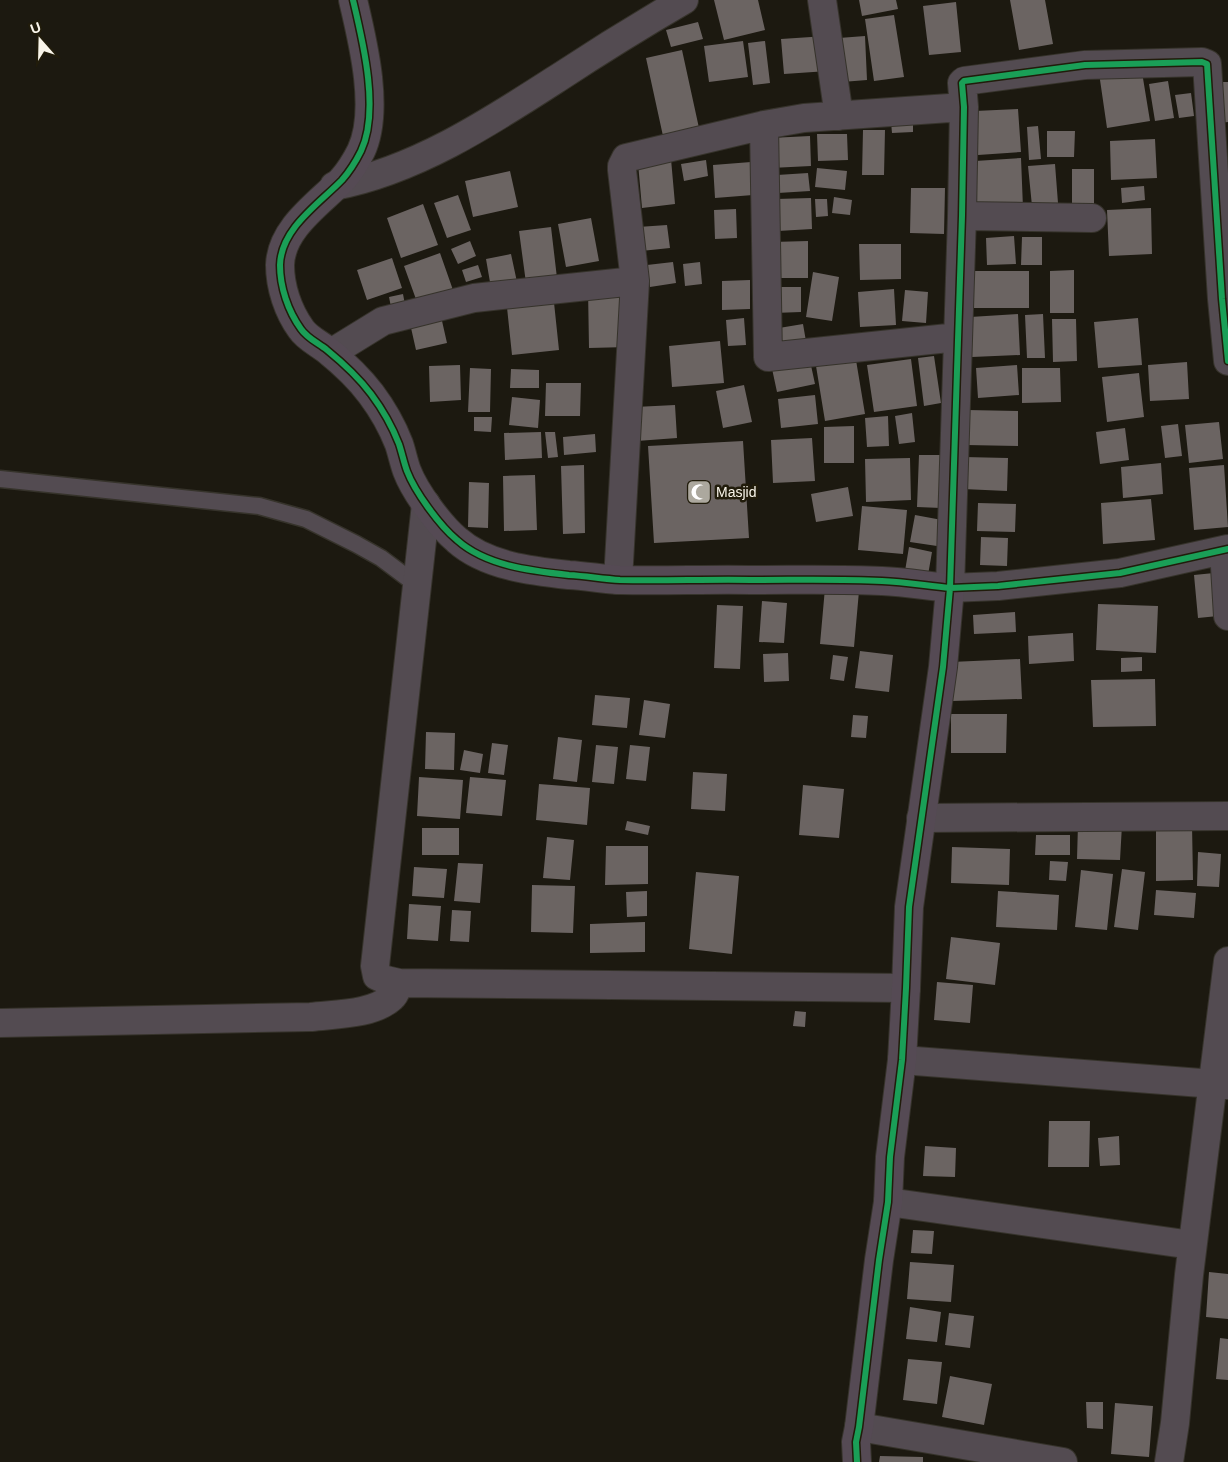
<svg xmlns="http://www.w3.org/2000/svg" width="1228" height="1462" font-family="Helvetica,sans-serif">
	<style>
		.building { fill: #6b6462 }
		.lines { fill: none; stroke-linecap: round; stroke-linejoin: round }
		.lane-casing { stroke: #36332b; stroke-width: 19 }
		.street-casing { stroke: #36332b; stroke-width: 30 }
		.secondary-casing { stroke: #36332b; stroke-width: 30 }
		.lane { stroke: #534b51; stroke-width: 16 }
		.street { stroke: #534b51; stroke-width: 28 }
		.secondary { stroke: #554a54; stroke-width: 28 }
		.cycleway-casing { stroke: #211c0b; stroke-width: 9 }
		.cycleway { stroke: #1a9f57; stroke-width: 6 }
		.labels { text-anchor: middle; stroke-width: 5; stroke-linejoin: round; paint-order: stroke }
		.poi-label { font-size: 14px; fill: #f9f5ea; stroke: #211c0b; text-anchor: start }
	</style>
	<rect width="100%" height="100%" fill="#1c1910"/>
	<path class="building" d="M714,0H758L765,30L724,40Z
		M859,0H896L898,9L862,16Z
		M1010,0H1045L1053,44L1019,50Z
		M956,2L961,52L929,55L923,6Z
		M894,15L904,77L874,81L865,19Z
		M698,22L703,39L671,47L666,30Z
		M826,36L828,71L784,74L781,39Z
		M865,36L867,80L842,82L839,38Z
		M743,41L748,77L709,82L704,46Z
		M765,41L770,83L753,85L748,43Z
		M682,50L699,128L663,136L646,58Z
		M1141,66L1150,121L1107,128L1099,73Z
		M1168,81L1174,118L1155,121L1149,84Z
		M1217,82H1228V122L1220,123Z
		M1191,93L1194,116L1179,118L1175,95Z
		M1018,109L1021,152L978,155L975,111Z
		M891,122H913V132L892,133Z
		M1038,126L1041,159L1029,160L1027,127Z
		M863,130H885L884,175H862Z
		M1047,131H1075L1074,157H1047Z
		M817,134H847L848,160L818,161Z
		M810,136L811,166L771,168L770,138Z
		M1155,139L1157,178L1111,180L1110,141Z
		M1021,158L1023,208L977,210L975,161Z
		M671,159L675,204L642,208L638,163Z
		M706,160L708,176L684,181L681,164Z
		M751,162L753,195L715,198L713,165Z
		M1055,164L1058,203L1032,206L1028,166Z
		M817,168L847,171L845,190L815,187Z
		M1072,169H1094V205H1072Z
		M510,171L518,207L473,217L465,181Z
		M808,173L810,191L778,193L777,175Z
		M1144,186L1145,200L1122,203L1121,188Z
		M911,188H945L944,234L910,233Z
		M458,195L471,230L447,238L434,203Z
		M834,197L852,200L850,215L832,213Z
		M811,198L812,229L778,231L776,199Z
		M815,199H827L828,216L816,217Z
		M423,204L438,245L401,258L387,218Z
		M1151,208L1152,254L1109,256L1107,210Z
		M736,209L737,238L715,239L714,210Z
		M591,218L599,261L566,267L558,224Z
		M667,225L670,248L641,251L638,227Z
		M551,227L557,278L526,283L519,231Z
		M1014,236L1016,264L987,265L986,238Z
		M1022,237H1042V265H1021Z
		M470,241L476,256L458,264L451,249Z
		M808,241V278H773L772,242Z
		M859,244H901V279L860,280Z
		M440,253L453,290L417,302L404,266Z
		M511,254L517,282L491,288L486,259Z
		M392,258L402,288L367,300L357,270Z
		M673,262L676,283L650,287L647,265Z
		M700,262L702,284L685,286L683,264Z
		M478,265L482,277L466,282L462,270Z
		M1074,270V313H1050V271Z
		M971,271H1029V308H971Z
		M813,272L839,277L832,321L806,317Z
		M750,280V309L722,310V281Z
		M774,287H801V312L774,313Z
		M588,289H628V347L589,348Z
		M894,289L896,325L860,327L858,292Z
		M905,290L928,292L926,323L902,321Z
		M553,293L559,350L512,355L506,298Z
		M403,294L406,310L392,312L389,297Z
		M440,312L447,343L416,350L409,319Z
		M1018,314L1020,355L972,357L970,317Z
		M1043,314L1045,358H1027L1025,315Z
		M744,318L746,345L728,346L726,320Z
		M1138,318L1142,365L1098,368L1094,322Z
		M1052,319H1076L1077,361L1053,362Z
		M803,324L807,347L777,351L773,329Z
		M720,341L724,383L672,387L669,346Z
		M809,356L815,384L777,392L771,364Z
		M934,356L941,403L924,406L918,358Z
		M911,359L917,406L874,412L867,365Z
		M856,360L865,414L825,421L816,366Z
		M1187,362L1189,399L1150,401L1148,365Z
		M460,365L461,400L430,402L429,366Z
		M1017,365L1019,395L978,398L976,368Z
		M470,368L491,369L490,412H468Z
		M1022,368H1060L1061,402L1022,403Z
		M511,369L539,370V388H510Z
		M1139,373L1144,417L1107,422L1102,377Z
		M546,383H581L580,416H545Z
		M744,385L752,422L723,428L716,391Z
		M815,395L818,424L781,428L778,399Z
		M512,397L540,400L538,428L509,425Z
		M675,405L677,438L637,441L635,407Z
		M967,410L1018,411V446L966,445Z
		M912,413L915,442L899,444L895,416Z
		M888,416L889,446L867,447L865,418Z
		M474,417H492L491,432L474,431Z
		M1219,422L1223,459L1189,463L1185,425Z
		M1178,424L1182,456L1165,458L1161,426Z
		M854,426V463H824V427Z
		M1125,428L1129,460L1100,464L1096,432Z
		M541,432L542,458L505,460L504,433Z
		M545,432H555L558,457L548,458Z
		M595,434L596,452L564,455L563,437Z
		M812,438L815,481L773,483L771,440Z
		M743,441L749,538L654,543L648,446Z
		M919,455H944L941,508L917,507Z
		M964,457L1008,458L1007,491L963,489Z
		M910,458L911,500L866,502L865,459Z
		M1161,463L1163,494L1123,498L1121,467Z
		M584,465L585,533L563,534L561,466Z
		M1224,465L1228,527L1194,530L1189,468Z
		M535,475L537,530L504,531L503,476Z
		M469,482L489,483L488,528L468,527Z
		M848,487L853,516L816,522L811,494Z
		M1151,499L1155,540L1103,544L1101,503Z
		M978,503L1016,504L1015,532L977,531Z
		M862,506L907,510L903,554L858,550Z
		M915,515L942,520L937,546L910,542Z
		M981,537L1008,538L1007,566L980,565Z
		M909,547L932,552L928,575L905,571Z
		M1214,573L1218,616L1198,618L1194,575Z
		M825,588L859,591L854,647L820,644Z
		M762,601L787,603L784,643L759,642Z
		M1098,604L1158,606L1156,653L1096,650Z
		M717,605L743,606L740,669L714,668Z
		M1015,612L1016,632L974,634L973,615Z
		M1073,633L1074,661L1029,664L1028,636Z
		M860,651L893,655L889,692L855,688Z
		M788,653L789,681L764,682L763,654Z
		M833,655L848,657L844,681L830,679Z
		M1142,657V671L1121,672V658Z
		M1020,659L1022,699L952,701L951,662Z
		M1155,679L1156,726L1093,727L1091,680Z
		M595,695L630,698L627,728L592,725Z
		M644,700L670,704L665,738L639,735Z
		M951,714H1007L1006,753H951Z
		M853,715L868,716L866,738L851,737Z
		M426,732L455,733L454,770L425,769Z
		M558,737L582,740L577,782L553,779Z
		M492,743L508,745L504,775L488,773Z
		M596,745L618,747L614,784L592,782Z
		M630,745L650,747L646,781L626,779Z
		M464,750L483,754L480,773L460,770Z
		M693,772L727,774L725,811L691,809Z
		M419,777L463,780L460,819L417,816Z
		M470,777L506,780L502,816L466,813Z
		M539,784L590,788L587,825L536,820Z
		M803,785L844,789L839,838L799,835Z
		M627,821L650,826L648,835L625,830Z
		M1078,824L1122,825L1120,860L1077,859Z
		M1156,824H1192L1193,880L1156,881Z
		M422,828H459V855H422Z
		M1036,835H1070V855H1035Z
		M547,837L574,840L570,880L543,878Z
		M606,846H648V884L605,885Z
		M952,847L1010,849L1009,885L951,883Z
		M1198,852L1221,854L1219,887L1197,886Z
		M1050,861L1068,862L1066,881L1049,880Z
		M458,863L483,864L480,903L454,901Z
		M414,867L447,869L444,898L412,896Z
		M1122,869L1145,872L1138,930L1114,927Z
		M1081,870L1113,874L1107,930L1075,927Z
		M696,872L739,876L732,954L689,949Z
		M532,885L575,886L573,933L531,932Z
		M1156,890L1196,893L1194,918L1154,915Z
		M647,891V916L627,917L626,892Z
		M998,891L1059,895L1057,930L996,927Z
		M409,904L441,906L438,941L407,939Z
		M452,910L471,911L469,942L450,941Z
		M645,922V952L590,953V924Z
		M951,937L1000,943L995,985L946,979Z
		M937,982L973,985L970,1023L934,1020Z
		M795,1011L806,1012L805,1027L793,1026Z
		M1049,1121H1090L1089,1167H1048Z
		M1119,1136L1120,1165L1100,1166L1098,1138Z
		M925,1146L956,1148L955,1177L923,1176Z
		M913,1230L934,1231L932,1254L911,1253Z
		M910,1262L954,1265L951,1302L907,1299Z
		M1209,1272L1228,1274V1319L1206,1317Z
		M910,1307L941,1312L937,1342L906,1339Z
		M949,1313L974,1316L970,1348L945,1345Z
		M1220,1338L1228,1339V1380L1216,1379Z
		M908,1359L942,1362L937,1404L903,1400Z
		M950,1376L992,1384L984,1425L942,1417Z
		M1086,1402H1103V1429L1087,1428Z
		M1115,1403L1153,1406L1149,1457L1111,1454Z
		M880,1456L923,1457V1462H879Z"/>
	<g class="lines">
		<defs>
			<path id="lane" d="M0,479L259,506L306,519L356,544L381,558L417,585"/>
			<path id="street" d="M822,0L839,116
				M764,125L768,357L958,337
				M334,186C415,171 490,122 558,78C599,51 641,25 684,0
				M962,216L1092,218
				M331,353L383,321L474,298L635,281
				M1228,361L1222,299L1207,64L1202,62L1085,65L964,81L962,83L964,107L962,216L950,588L998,586L1120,573L1228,549
				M426,504L375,966L377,976L386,980L399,983L906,988
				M1224,550L1228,616
				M618,580L635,281L622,170V166L626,158L764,125L804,118L964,107
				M921,818L1228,816
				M0,1023L311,1017C335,1014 373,1015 392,997C396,994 397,987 399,983
				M902,1060L1228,1085
				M888,1202L1192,1245
				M859,1427L1063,1462
				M1169,1462L1175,1423L1189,1275L1228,961"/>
			<path id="secondary" d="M353,0C363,42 380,111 361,151C356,161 350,171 342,180C320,203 281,228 280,265C280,287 288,311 301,329C307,338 318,343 327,350C343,363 359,378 371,394C383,410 392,426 399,444C402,453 404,463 407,471C415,492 440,526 457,540C486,566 532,571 569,575C586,576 603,579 620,580C666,581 711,579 757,580C799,580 841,579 882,581C905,582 928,586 950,588L943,667L909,907L906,988L902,1060L890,1157L888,1202L879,1260L859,1427L856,1442L857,1462"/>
		</defs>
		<use href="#lane" class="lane-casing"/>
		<use href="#street" class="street-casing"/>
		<use href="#secondary" class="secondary-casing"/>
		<use href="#lane" class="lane"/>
		<use href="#street" class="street"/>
		<use href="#secondary" class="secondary"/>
		<defs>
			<path id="cycleway" d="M353,0C363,42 380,111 361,151C356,161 350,171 342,180C320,203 281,228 280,265C280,287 288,311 301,329C307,338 318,343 327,350C343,363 359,378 371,394C383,410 392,426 399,444C402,453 404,463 407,471C415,492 440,526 457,540C486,566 532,571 569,575C586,576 603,579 620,580C666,581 711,579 757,580C799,580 841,579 882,581C905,582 928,586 950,588L943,667L909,907L906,988L902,1060L890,1157L888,1202L879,1260L859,1427L856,1442L857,1462
				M1228,361L1222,299L1207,64L1202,62L1085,65L964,81L962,83L964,107L962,216L950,588L998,586L1120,573L1228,549"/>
		</defs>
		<use href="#cycleway" class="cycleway-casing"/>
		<use href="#cycleway" class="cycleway"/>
	</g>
	<defs>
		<symbol id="mosque-square" viewBox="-11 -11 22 22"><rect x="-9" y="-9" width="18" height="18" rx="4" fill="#aca89e" stroke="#211c0b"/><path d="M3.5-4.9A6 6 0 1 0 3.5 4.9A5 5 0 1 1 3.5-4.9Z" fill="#fff"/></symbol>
	</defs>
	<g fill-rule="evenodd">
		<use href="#mosque-square" x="685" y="478" width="28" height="28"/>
	</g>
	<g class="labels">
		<g class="poi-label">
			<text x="716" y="497">Masjid</text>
		</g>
	</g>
	<g transform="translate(40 40) rotate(340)" stroke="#211c0b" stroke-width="4" paint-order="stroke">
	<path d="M0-4L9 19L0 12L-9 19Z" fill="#f9f5ea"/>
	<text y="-8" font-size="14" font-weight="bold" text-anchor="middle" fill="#f9f5ea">U</text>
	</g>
</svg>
